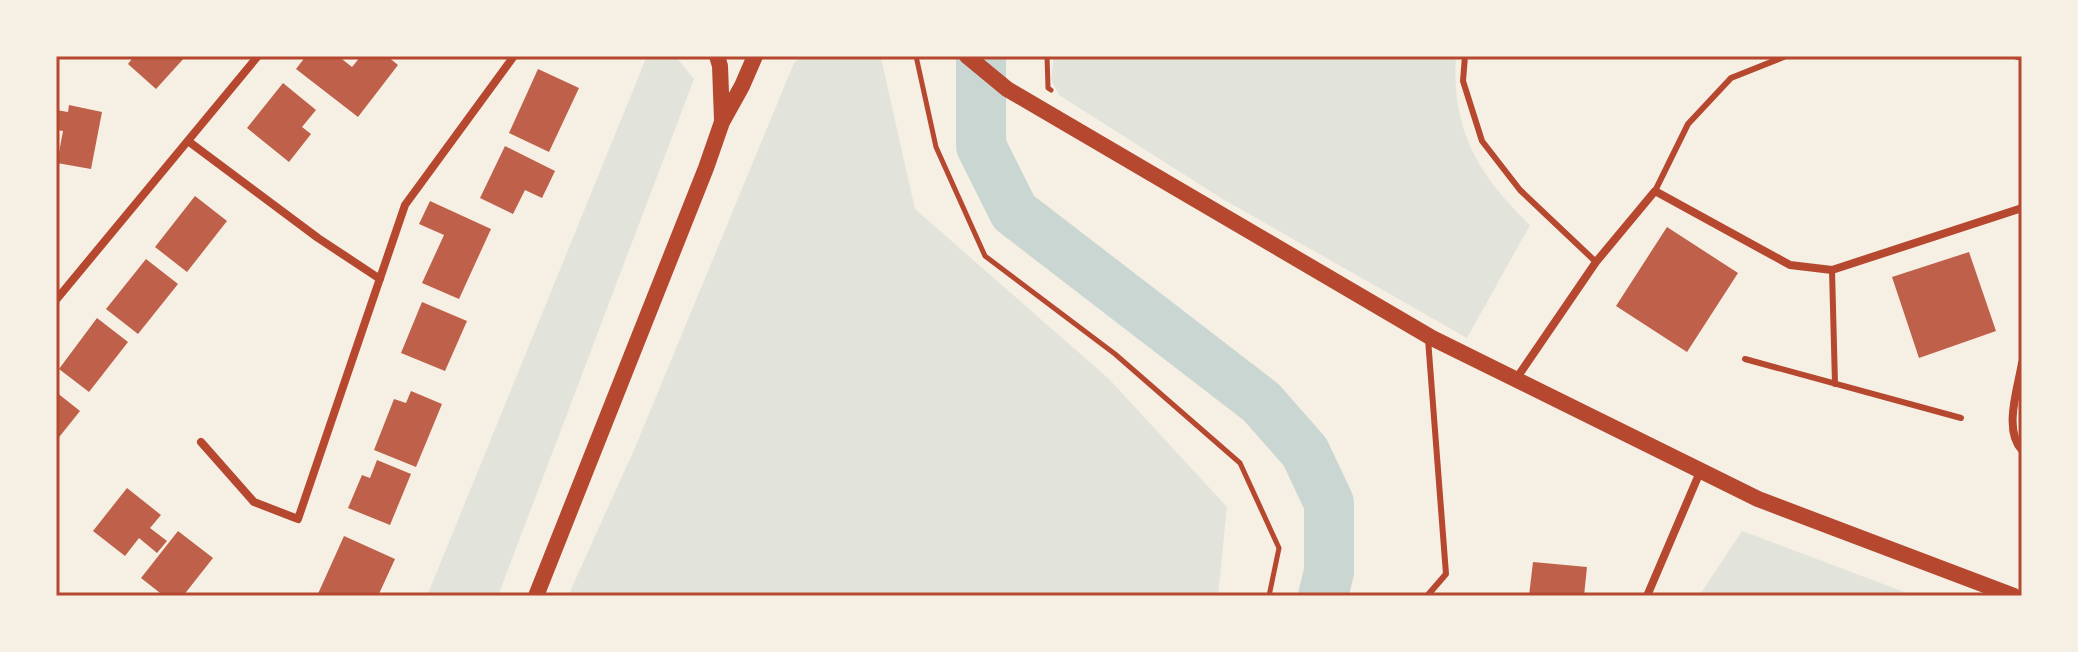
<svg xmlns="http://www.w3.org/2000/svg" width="2078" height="652" font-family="Quicksand,sans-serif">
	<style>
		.green { fill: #e2e4dc }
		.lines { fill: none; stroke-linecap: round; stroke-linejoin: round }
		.river { stroke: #c9d6d2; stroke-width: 50 }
		.building { fill: #bf614a }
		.path { stroke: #b5482f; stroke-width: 5 }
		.service { stroke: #b5482f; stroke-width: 6 }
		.minor { stroke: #b5482f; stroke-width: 8 }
		.secondary { stroke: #b5482f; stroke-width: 16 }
		.neatline { fill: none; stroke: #b5482f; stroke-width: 3 }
	</style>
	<rect width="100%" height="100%" fill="#f6efe4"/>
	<path class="green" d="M647,56H675L694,79L498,596H427Z
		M801,56L881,58L915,209L1109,379L1227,507L1218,596H568L634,450L794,63Z
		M1054,56H1456C1451,129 1478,175 1530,225L1467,338L1221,198L1059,95L1051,79Z
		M1742,531L1915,596H1699Z"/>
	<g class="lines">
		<path class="river" d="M981,56V146L1014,212L1261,402L1305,452L1329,503V572L1323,596"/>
	</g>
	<path class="building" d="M134,56H186L156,89L128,64Z
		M306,56H338L352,67L361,56H387L398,65L358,117L296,69Z
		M538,69L579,88L549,152L509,133Z
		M283,83L316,110L302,127L311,134L289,162L247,128Z
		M69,105L102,112L91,169L57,163L63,131L56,130V110L68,112Z
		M505,146L555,171L542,198L525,190L513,214L480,198Z
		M195,196L227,221L187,272L155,247Z
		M430,201L491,229L459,299L422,283L444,235L419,224Z
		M1667,227L1738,273L1687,352L1616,306Z
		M1969,252L1996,331L1919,358L1892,277Z
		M146,259L178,284L138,334L106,309Z
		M422,302L467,321L445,371L401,353Z
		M97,318L128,342L89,392L59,369Z
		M411,391L442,404L416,467L374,450L394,399L406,403Z
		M56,392L80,411L56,441Z
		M377,460L411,474L390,525L348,508L362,475L370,478Z
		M127,488L161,515L150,528L167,541L157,553L139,538L125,556L93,531Z
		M178,531L213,558L183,596H164L141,578Z
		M344,536L395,559L378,596H317Z
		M1533,562L1587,567L1584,596H1529Z"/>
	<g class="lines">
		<path class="path" d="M916,56L936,147L985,256L1115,354L1240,463L1279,548L1269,596
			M1047,56L1048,88L1051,90"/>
		<path class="service" d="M1465,56L1463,81L1482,141L1520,190L1596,262
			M2015,56L2022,58
			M1655,191L1688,124L1731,78L1786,56
			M1832,270L1835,384
			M1745,359L1961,418
			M1427,596L1446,574L1428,339"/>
		<path class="minor" d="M188,141L318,238L380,279
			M56,300L258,56
			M2022,363C2018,388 2003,430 2022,450
			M1516,379L1596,262L1655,191L1790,265L1832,270L2022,208
			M201,442L254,502L298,519L405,205L514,56
			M1647,596L1700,472"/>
		<path class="secondary" d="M717,56L720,66L722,120
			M967,56L1007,89L1432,338L1758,499L2014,596
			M536,596L706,168L722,122L742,86L755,56"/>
	</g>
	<rect width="2078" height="652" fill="none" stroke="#f6efe4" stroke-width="116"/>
	<rect x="58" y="58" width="1962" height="536" class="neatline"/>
</svg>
